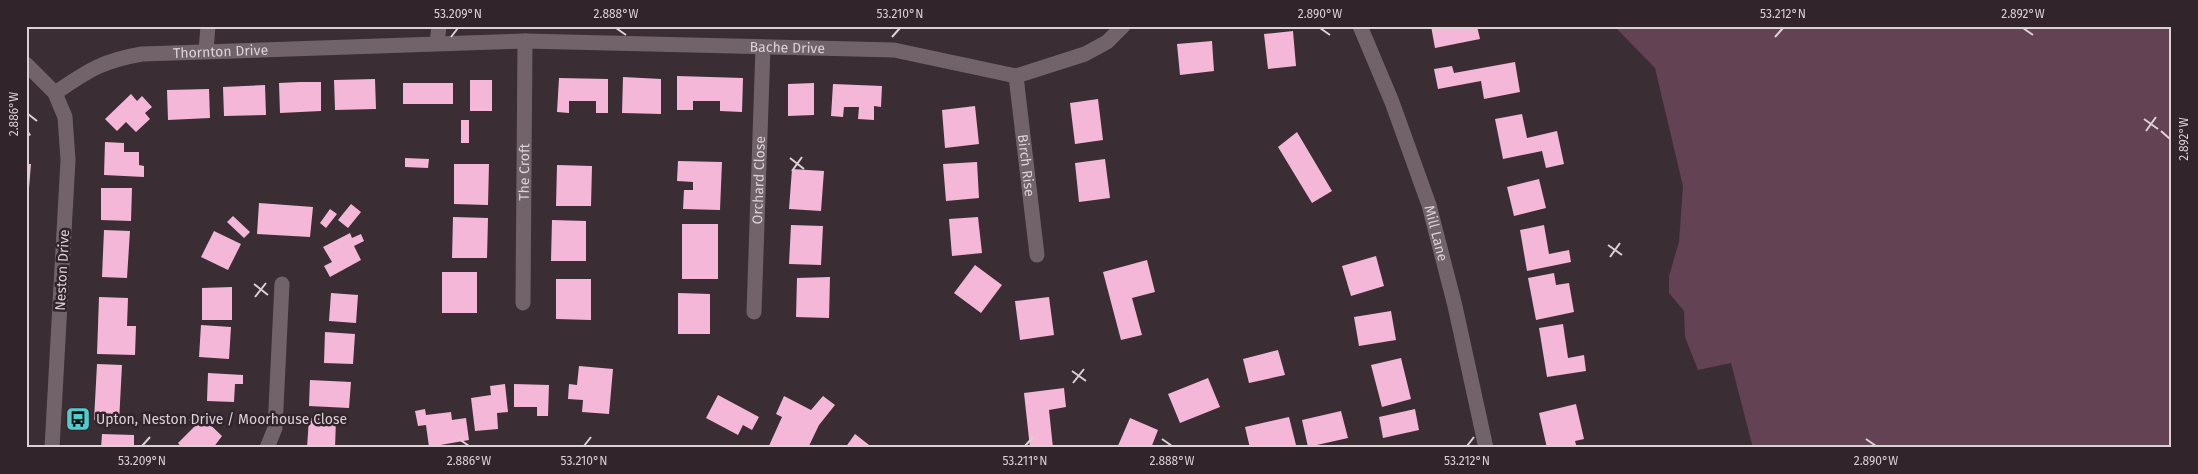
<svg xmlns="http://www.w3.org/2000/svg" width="2198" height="474" font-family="'Fira Sans',sans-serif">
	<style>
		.green { fill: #634254 }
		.building { fill: #f5b7d7 }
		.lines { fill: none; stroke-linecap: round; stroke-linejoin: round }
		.minor { stroke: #72636b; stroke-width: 15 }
		.ticks { fill: none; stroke: #dbd2d6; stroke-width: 2 }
		.labels { text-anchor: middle; stroke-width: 5; stroke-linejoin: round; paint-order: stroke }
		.street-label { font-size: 14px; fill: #dbd2d6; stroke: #31242a }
		.poi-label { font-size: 14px; fill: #dbd2d6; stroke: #31242a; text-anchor: start }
		.neatline { fill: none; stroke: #dbd2d6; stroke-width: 2 }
		.ticks-label { font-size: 12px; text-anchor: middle; fill: #dbd2d6 }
	</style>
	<rect width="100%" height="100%" fill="#3b2d34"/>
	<path class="green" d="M1614,26H2172V448H1753L1731,363L1698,370L1685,337L1684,311L1669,293V276L1679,242L1683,186L1655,68Z"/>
	<path class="building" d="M1431,26H1477L1480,39L1435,48Z
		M1293,31L1296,66L1268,69L1264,34Z
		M1212,41L1214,71L1180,75L1177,44Z
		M1515,62L1520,92L1484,99L1481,81L1438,89L1434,69L1452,66L1454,73Z
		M677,76L743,78L742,112L720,111V101H693V110H677Z
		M623,77L661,79V114L622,113Z
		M559,78L608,79V113H596V101H569V113L557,112Z
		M375,79L376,109L335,110L334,80Z
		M470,80H492V111H470Z
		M300,82H321V111L280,113L279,83Z
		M403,83H453V104H403Z
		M814,83V115L788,116V84Z
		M833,84L882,86L881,107L874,106V120L858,119L859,107H844L843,117L831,116Z
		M265,85L266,115L224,116L223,87Z
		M209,89L210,118L168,120L167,90Z
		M131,94L137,101L142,96L152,107L145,113L150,119L136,132L126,122L117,131L105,119Z
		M1098,99L1103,140L1075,144L1070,103Z
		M975,106L979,144L945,148L942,110Z
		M1522,114L1527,138L1557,131L1564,164L1546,168L1542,151L1503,159L1495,119Z
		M461,120H469V143H461Z
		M26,127L31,135L26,138Z
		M1297,132L1332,191L1312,203L1278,147Z
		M105,142L124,143V152H139V165L144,166V177L104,175Z
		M405,158L429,159L428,168L405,167Z
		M1105,159L1110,198L1079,202L1075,163Z
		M678,161L722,162L720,210L683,209L684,190H693V182L677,181Z
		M977,162L979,198L946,201L943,164Z
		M26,164H31L29,188H26Z
		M454,164H489L488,205L454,204Z
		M557,165L592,166L591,206H556Z
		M792,169L824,171L821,211L789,209Z
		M1539,179L1546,208L1514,216L1507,187Z
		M101,188H132L131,221L101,220Z
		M259,203L313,207L310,237L257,234Z
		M351,204L361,212L348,228L338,220Z
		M330,209L337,214L326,228L320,223Z
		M233,216L250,232L244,238L227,222Z
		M453,217L488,218L487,258H452Z
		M978,217L982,253L952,256L949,219Z
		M552,220L586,221V261H551Z
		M682,224H718V279H682Z
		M791,225L823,226L821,265L789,264Z
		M1544,225L1549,254L1569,250L1571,262L1527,271L1520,230Z
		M104,230L130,231L127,278L102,277Z
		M214,231L241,244L228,270L201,257Z
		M350,233L352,238L361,234L364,241L354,246L361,260L330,277L324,266L332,262L323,247Z
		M1376,256L1384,286L1351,296L1342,266Z
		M1147,260L1155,292L1132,298L1142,335L1121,340L1103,272Z
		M975,265L1002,285L981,313L954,293Z
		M442,272H477V313H442Z
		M1554,273L1556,285L1569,283L1574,312L1536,320L1528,278Z
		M830,277L829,318L796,317L797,278Z
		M556,279H591V320L556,319Z
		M232,287V320H202V288Z
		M331,293L358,295L356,323L329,321Z
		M678,293L710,294V334H678Z
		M99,297L128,298L127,326H136L135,355L97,354Z
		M1049,297L1054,335L1020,340L1015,301Z
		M1391,311L1396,340L1359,346L1354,317Z
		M1563,324L1568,358L1584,355L1586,371L1547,377L1539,328Z
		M201,325L231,327L229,359L199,357Z
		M325,332L355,334L353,364L324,363Z
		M1278,350L1285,375L1249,383L1243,359Z
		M1401,358L1411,399L1382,407L1371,365Z
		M97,364L122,365L119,422L94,420Z
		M579,366L613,369L609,414L582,412L583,400L568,399L569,384L577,385Z
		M208,373L243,375V384H235L234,402L207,401Z
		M1208,378L1220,407L1180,423L1168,394Z
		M310,380L351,382L349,408L309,406Z
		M505,384L508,412L497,413L498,429L475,431L471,398L491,395L490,386Z
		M514,384L549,385L548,416H537V407H514Z
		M1064,388L1066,407L1049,410L1053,448H1030L1024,393Z
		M718,395L759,417L752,430L743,425L738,435L706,418Z
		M784,396L811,410L823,396L835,405L819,425L808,448H768L782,417L776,414Z
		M1576,404L1584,439L1575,441L1577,448H1547L1539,413Z
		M425,409L426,415L451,412L452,420L466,418L469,440L429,447L426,425L418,426L415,411Z
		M1415,409L1419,430L1383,438L1379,417Z
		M1341,411L1348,438L1308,447L1302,420Z
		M197,412L222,436L213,448H182L178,443L195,426L189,420Z
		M1289,417L1296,445L1287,448H1250L1245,427Z
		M309,418L336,419L335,448H307Z
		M1130,418L1158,430L1151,448H1117Z
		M102,434L134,435V448H101Z
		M855,434L873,448H845Z"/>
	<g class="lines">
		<g class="minor">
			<path id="s1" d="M1360,26L1392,102L1429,205L1455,306L1486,448"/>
			<path d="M437,43L439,26"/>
			<path d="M206,51L208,26"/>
			<path d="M26,64L55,93L65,117L68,160L52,448"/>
			<path id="s2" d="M1016,76L1037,255"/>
			<path id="s3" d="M55,93C88,71 101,61 142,54L525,41L894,50L1016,76L1085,54L1107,42L1123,26"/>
			<path id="s4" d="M523,303L525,41"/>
			<path id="s5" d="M754,312L763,47"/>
			<path d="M267,448L275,428L282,284"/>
		</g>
	</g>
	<path class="ticks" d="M616,28L626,35M1320,28L1330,35M2023,28L2033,35M451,37L458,28M892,37L900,28M1775,37L1783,28M28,114L37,121M2144,119L2158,129M2146,131L2156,117M2161,131L2170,139M790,158L804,169M792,171L802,157M1608,245L1622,255M1610,257L1620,243M254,284L268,295M255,297L266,283M1072,371L1086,381M1073,383L1084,369M459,439L469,446M1162,439L1172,446M1866,439L1876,446M142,446L150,437M584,446L591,437M1025,446L1033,437M1467,446L1474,437"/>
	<defs>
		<symbol id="bus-square" viewBox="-11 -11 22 22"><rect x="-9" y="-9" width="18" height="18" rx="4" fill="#52cdce" stroke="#31242a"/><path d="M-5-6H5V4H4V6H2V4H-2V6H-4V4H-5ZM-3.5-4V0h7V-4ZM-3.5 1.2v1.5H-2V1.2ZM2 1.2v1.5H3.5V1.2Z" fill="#111"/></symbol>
	</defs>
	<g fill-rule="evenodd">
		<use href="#bus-square" x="64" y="405" width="28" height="28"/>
	</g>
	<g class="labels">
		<g class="street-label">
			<text dy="5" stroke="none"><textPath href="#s3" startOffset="742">Bache Drive</textPath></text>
			<text dy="5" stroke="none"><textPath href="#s3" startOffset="175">Thornton Drive</textPath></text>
			<text dy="5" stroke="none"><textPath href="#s2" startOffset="90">Birch Rise</textPath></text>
			<text dy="5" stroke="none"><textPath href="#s4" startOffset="131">The Croft</textPath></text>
			<text dy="5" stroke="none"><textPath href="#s5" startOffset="132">Orchard Close</textPath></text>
			<text dy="5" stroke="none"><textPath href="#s1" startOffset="221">Mill Lane</textPath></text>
			<text transform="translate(62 270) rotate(-87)" y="5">Neston Drive</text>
		</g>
		<g class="poi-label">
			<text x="96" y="424">Upton, Neston Drive / Moorhouse Close</text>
		</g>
	</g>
	<rect width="2198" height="474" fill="none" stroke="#31242a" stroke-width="55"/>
	<rect x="28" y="28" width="2142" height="418" class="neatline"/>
	<g class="ticks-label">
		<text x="458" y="18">53.209°N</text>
		<text x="616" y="18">2.888°W</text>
		<text x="900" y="18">53.210°N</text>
		<text x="1320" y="18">2.890°W</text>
		<text x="1783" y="18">53.212°N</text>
		<text x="2023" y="18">2.892°W</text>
		<text transform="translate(14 114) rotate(-90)" y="4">2.886°W</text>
		<text transform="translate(2184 139) rotate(-90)" y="4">2.892°W</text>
		<text x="142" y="465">53.209°N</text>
		<text x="469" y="465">2.886°W</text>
		<text x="584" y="465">53.210°N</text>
		<text x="1025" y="465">53.211°N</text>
		<text x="1172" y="465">2.888°W</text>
		<text x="1467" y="465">53.212°N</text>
		<text x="1876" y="465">2.890°W</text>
	</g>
</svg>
